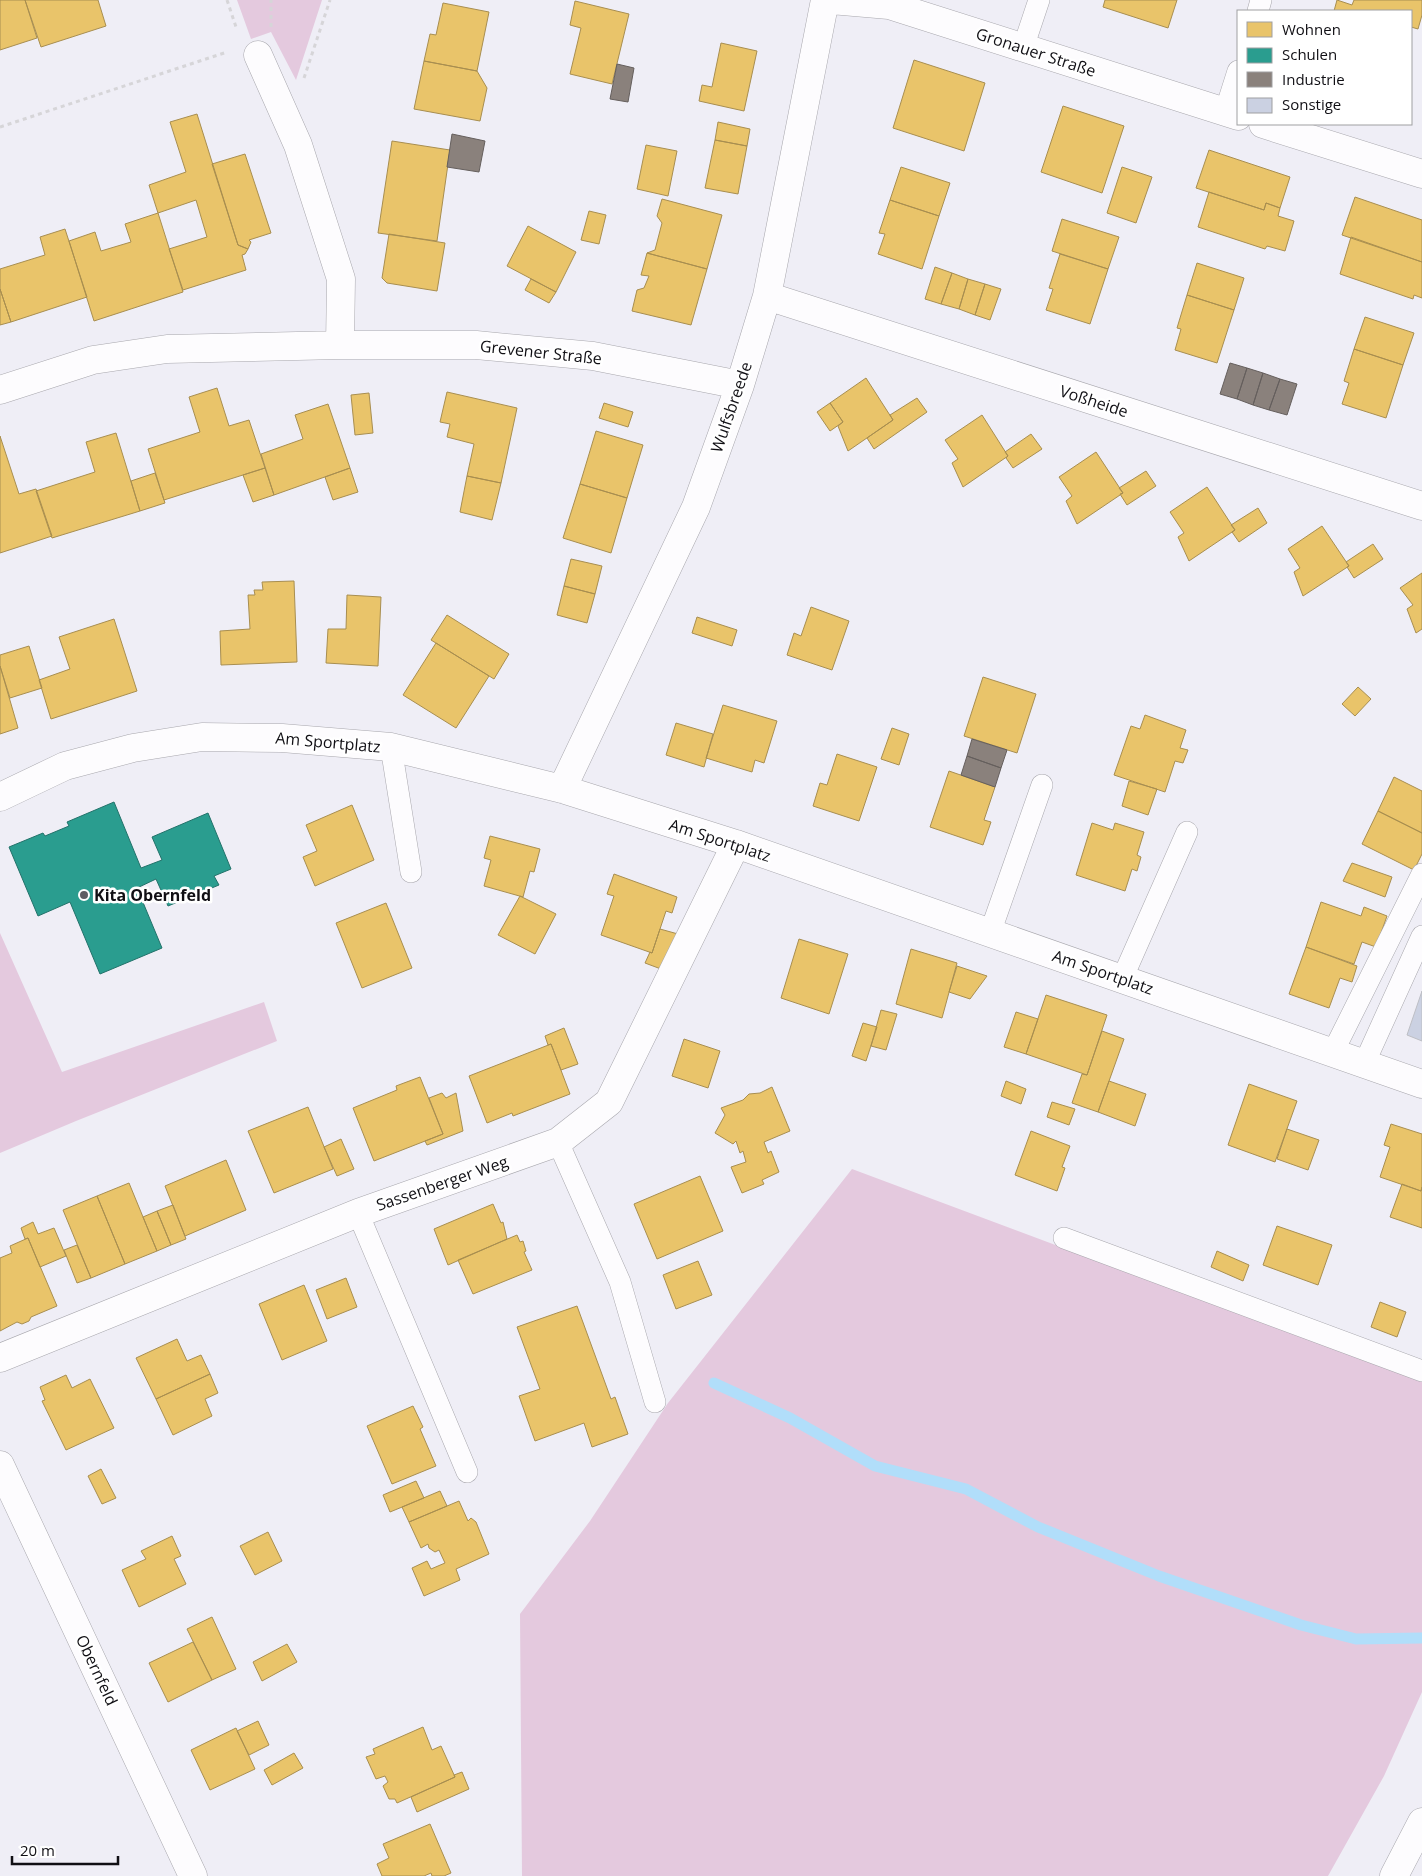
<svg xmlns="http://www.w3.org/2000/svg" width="1422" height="1876" font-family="'Open Sans',sans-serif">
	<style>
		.green { fill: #e4c9de }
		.homes { fill: #e9c46a; stroke: #a88e50 }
		.schools { fill: #2a9d8f; stroke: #22726a }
		.industry { fill: #8a817c; stroke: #655f5d }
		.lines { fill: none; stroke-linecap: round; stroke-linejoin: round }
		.stream { stroke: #b1defa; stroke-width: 11 }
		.building { fill: #cbd1e2; stroke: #bdbec4 }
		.service-casing { stroke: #a8a7ad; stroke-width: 22 }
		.minor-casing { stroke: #a8a7ad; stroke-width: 29 }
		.secondary-casing { stroke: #a8a7ad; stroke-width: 29 }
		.path { stroke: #d6d5d8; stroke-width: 3; stroke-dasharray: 4 4; stroke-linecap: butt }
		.service { stroke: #fdfcfe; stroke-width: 21 }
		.minor { stroke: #fdfcfe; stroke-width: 28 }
		.secondary { stroke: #fdfcfe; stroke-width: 28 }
		.poi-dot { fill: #5e5d63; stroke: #fff; stroke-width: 2 }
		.labels { text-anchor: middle; stroke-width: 5; stroke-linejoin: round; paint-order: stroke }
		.street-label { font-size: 16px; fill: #100f14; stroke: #fff }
		.poi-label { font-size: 16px; font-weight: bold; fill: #100f14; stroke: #fff; text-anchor: start }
	</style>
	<rect width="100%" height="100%" fill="#efeef6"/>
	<path class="green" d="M237,0H322L296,80L271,32L251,39Z
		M0,933L62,1072L264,1002L277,1041L76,1121L0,1153Z
		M852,1169L1422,1382V1692L1384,1776L1328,1876H522L520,1614L590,1521L668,1403Z"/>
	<path class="homes" d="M0,0H25L37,38L0,50Z
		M25,0H98L106,26L41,47Z
		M1105,0H1177L1168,28L1103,7Z
		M1337,0L1352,5L1354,0H1422V15L1418,29L1411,27V11H1334Z
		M575,1L629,14L612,84L570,74L581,28L570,25Z
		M443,3L489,12L477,71L424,61L430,34L436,35Z
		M721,43L757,51L744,111L699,101L702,85L712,87Z
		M914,60L985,83L964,151L893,128Z
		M424,61L477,71L487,88L480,121L414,109Z
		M1063,106L1124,126L1102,193L1041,172Z
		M197,114L238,245L248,249L245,254L242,255L246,270L183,290L169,249L207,237L196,200L158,213L149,185L186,172L170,122Z
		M718,122L750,129L747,146L715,140Z
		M715,140L747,146L738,194L705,188Z
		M392,141L450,150L437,241L378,233Z
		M646,145L677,151L668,196L637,189Z
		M1209,150L1290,177L1280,208L1266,203L1264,210L1196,188Z
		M245,154L271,233L249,240L251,242L248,249L238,245L212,164Z
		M901,167L950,183L939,216L890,200Z
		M1122,167L1152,177L1136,223L1107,213Z
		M1209,192L1264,210L1266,203L1280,208L1278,216L1294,221L1285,251L1267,246L1265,249L1198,227Z
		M1355,197L1422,220V262L1342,235Z
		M662,199L722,215L707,269L647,253L655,250L662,223L657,216Z
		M890,200L939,216L922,269L878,254L885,234L879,233Z
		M589,211L606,215L599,244L581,240Z
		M158,213L183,292L94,321L69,241L95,232L101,251L131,242L125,224Z
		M1062,219L1119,237L1108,269L1052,251Z
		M528,226L576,252L556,292L507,266Z
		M65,229L87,297L11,322L0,289V269L45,255L40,237Z
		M389,234L445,243L437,291L387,283L382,278Z
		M1351,237L1422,262V298L1414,295L1413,299L1340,274Z
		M647,253L707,269L691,325L632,311L637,290L644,288L649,276L641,275Z
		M1060,254L1108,269L1090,324L1046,310L1053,289L1049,288Z
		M1197,263L1244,278L1234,310L1187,295Z
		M935,267L952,273L941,304L925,299Z
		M952,273L968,279L959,309L941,304Z
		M531,279L556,292L549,303L525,290Z
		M968,279L985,284L975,315L959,309Z
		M985,284L1001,289L990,320L975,315Z
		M0,289L11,322L0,325Z
		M1187,295L1234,310L1217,363L1175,350L1181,329L1177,328Z
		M1365,317L1414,333L1403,365L1354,349Z
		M1354,349L1403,365L1386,418L1342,404L1349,383L1344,381Z
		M866,378L893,420L848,451L838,426L843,422L830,403Z
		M217,388L229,426L249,420L265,468L164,500L148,449L200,432L189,397Z
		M447,392L517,408L501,483L467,476L474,444L447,437L450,424L440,422Z
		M369,393L373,433L355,435L351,395Z
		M917,398L927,412L874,449L867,438L893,420L890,415Z
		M604,403L633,412L628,427L599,418Z
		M830,403L843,422L830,431L817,412Z
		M328,404L350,468L274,495L261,454L303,439L295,415Z
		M982,415L1008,456L963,487L952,463L958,459L945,440Z
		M596,431L643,445L627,498L580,484Z
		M116,433L140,511L52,538L36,491L95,472L86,442Z
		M1031,434L1042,449L1013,468L1006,458L1008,456L1005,452Z
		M0,436L19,494L36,489L52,536L0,553Z
		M1096,452L1123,493L1077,524L1066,501L1072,496L1059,477Z
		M265,468L274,495L253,502L243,475Z
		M350,468L358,492L333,500L325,477Z
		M1146,471L1156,486L1127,505L1120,494L1123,493L1119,488Z
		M155,473L165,503L140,511L131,481Z
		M467,476L501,483L492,520L460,512Z
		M580,484L627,498L611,553L563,538Z
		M1207,487L1235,530L1189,561L1178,537L1184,533L1170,512Z
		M1258,508L1267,523L1239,542L1232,532L1235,530L1231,525Z
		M1322,526L1349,566L1303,596L1294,572L1300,568L1288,549Z
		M1373,544L1383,559L1354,578L1347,567L1349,566L1346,562Z
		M571,559L602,566L595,594L564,586Z
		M1422,573V629L1416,633L1407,609L1413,605L1400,588Z
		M294,581L297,662L221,665L220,631L250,629L248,595H255L254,590H263L262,582Z
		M564,586L595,594L587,623L557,615Z
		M347,595L381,597L378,666L326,663L328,629H346Z
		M811,607L849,621L832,670L787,655L794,633L801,636Z
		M447,615L509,654L494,679L431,640Z
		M697,617L737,630L732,646L692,633Z
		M114,619L137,691L51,719L39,680L70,669L59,637Z
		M436,643L489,676L456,728L403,695Z
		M29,646L42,688L10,698L0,666V655Z
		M0,666L18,728L0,734Z
		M983,677L1036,694L1017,753L964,736Z
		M1358,687L1371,699L1355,716L1342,704Z
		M723,705L777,721L764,763L755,760L752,772L706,758Z
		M1145,715L1186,730L1180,748L1188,750L1183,763L1175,761L1165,792L1114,775L1131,726L1140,729Z
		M676,723L713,734L704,767L666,755Z
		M892,728L909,734L899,765L881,759Z
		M837,754L877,767L859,821L813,806L820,783L827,785Z
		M949,771L995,787L984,820L991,822L983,845L930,827Z
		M1394,777L1422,791V833L1378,811Z
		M1129,781L1157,789L1148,815L1122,806Z
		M352,805L374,860L315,886L303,857L317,851L306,825Z
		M1378,811L1422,833V854L1414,870L1362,844Z
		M1092,823L1113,830L1115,823L1144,832L1137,855L1141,857L1137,871L1132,869L1125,891L1076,875Z
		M490,836L540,849L534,872L530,871L523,897L484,886L491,860L484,858Z
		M1352,863L1392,877L1385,897L1343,881Z
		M614,874L677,897L672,913L666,911L652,953L601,935L614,896L607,894Z
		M520,896L556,914L535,954L498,935Z
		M1321,902L1361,916L1364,907L1387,916L1376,947L1362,942L1354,964L1306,947Z
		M386,903L412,968L362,988L336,923Z
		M660,929L678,934L661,969L645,963L650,952L652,953Z
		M799,939L848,954L829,1014L781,998Z
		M1306,947L1357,966L1352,982L1340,978L1329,1008L1289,994Z
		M911,949L957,963L942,1018L896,1004Z
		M957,966L987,976L970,999L949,992Z
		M1046,995L1107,1015L1087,1075L1026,1054Z
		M881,1010L897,1014L886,1050L871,1046Z
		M1016,1012L1038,1019L1026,1054L1004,1047Z
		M863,1023L877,1027L866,1061L852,1056Z
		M564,1028L578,1064L561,1070L551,1044L548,1045L545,1036Z
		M1102,1031L1124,1039L1098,1112L1072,1103L1082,1074L1087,1075Z
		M684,1039L720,1051L708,1088L672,1076Z
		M551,1044L570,1094L513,1116L512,1113L487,1123L469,1076Z
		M420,1077L443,1134L374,1161L353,1108L397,1090L396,1086Z
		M1006,1081L1026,1089L1021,1104L1001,1096Z
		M1109,1081L1146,1094L1135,1126L1098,1112Z
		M1249,1084L1297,1101L1275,1162L1228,1145Z
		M772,1087L790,1131L764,1142L768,1153L771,1151L779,1172L762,1180L764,1184L742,1193L731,1167L746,1162L743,1151L740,1153L736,1141L733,1144L715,1133L725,1115L721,1108L743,1100L749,1094L760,1093Z
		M442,1093L446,1098L456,1093L463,1131L427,1145L425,1141L443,1134L429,1098Z
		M1052,1102L1075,1109L1069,1125L1047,1117Z
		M308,1107L333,1169L274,1193L248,1131Z
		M1391,1124L1422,1134V1187L1421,1191L1380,1177L1390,1147L1384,1145Z
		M1287,1129L1319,1140L1308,1170L1277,1159Z
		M1031,1131L1070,1146L1062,1167L1065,1168L1057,1191L1015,1175Z
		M341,1139L354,1169L337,1176L324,1147Z
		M226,1160L246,1210L185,1236L165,1186Z
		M700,1176L723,1231L657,1259L634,1204Z
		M129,1183L157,1251L125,1264L97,1196Z
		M1402,1184L1421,1191L1422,1187V1228L1390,1217Z
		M97,1196L125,1264L91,1278L63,1210Z
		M493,1204L501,1223L503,1222L507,1239L448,1265L434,1229Z
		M173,1205L186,1239L171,1245L157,1211Z
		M157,1211L171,1245L157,1251L143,1217Z
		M33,1222L38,1234L54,1228L66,1256L40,1267L28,1238L25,1239L21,1228Z
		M1277,1226L1332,1245L1318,1285L1263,1265Z
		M517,1235L520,1242L523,1241L526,1251L524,1252L532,1270L473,1294L458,1260Z
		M28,1238L57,1306L31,1317L29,1321L22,1324L17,1322L0,1331V1258L12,1253L10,1246Z
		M77,1245L91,1278L77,1283L64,1250Z
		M1217,1251L1249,1265L1243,1281L1211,1267Z
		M698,1261L712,1295L676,1309L663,1275Z
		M346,1278L357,1307L327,1319L316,1290Z
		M304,1285L327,1341L282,1360L259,1304Z
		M1380,1302L1406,1312L1397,1337L1371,1327Z
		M577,1306L611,1399L615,1397L628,1434L592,1447L584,1423L535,1441L519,1396L540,1389L517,1327Z
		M177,1339L187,1361L201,1355L210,1374L156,1399L136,1358Z
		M210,1374L218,1393L205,1399L212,1416L173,1435L156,1399Z
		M66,1375L72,1388L90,1379L114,1428L66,1450L42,1401L45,1400L40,1387Z
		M413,1406L423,1427L420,1429L436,1466L392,1484L367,1426Z
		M101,1469L116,1498L102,1504L88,1476Z
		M416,1481L424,1498L390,1512L383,1495Z
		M440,1491L447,1506L409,1522L402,1507Z
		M459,1501L468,1521L471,1518L476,1522L489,1554L456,1569L460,1580L424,1596L412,1568L427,1561L431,1569L445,1563L439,1550L435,1552L429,1548L428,1544L421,1548L409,1522Z
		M268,1532L282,1561L255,1575L240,1546Z
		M172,1536L181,1556L174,1559L186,1584L139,1607L122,1570L146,1559L141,1551Z
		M212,1617L236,1669L212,1680L187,1629Z
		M193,1642L212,1680L168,1702L149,1663Z
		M287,1644L297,1662L262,1681L253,1662Z
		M258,1721L269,1745L249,1755L237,1731Z
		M423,1727L432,1750L441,1746L455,1777L397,1803L395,1799H389L383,1786L388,1782L385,1776L376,1779L366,1757L375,1754L373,1749Z
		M236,1728L255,1769L210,1790L191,1750Z
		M294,1753L303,1768L272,1785L264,1770Z
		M462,1772L469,1789L417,1812L411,1797L455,1777L454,1775Z
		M430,1824L451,1873L444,1876H432L431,1873L424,1876H382L377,1864L389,1858L383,1844Z"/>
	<path class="schools" d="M114,802L141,868L162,860L152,837L208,813L231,869L214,876L219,885L168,906L156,879L137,888L162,948L100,974L70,902L38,916L9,847L43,833L45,836L69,826L67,822Z"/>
	<path class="industry" d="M617,64L634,68L628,102L610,99Z
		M452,134L485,141L479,172L447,167Z
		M1230,363L1247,368L1237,399L1220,394Z
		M1247,368L1263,373L1253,405L1237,399Z
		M1263,373L1280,379L1269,410L1253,405Z
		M1280,379L1297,384L1287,415L1269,410Z
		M972,739L1007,750L1001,768L967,756Z
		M967,756L1001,768L995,787L961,775Z"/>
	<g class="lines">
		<path class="stream" d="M714,1383L790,1418L875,1466L966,1489L1038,1527L1159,1576L1301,1625L1356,1639L1422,1638"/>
	</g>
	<path class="building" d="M1422,991V1041L1407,1035Z"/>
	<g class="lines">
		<defs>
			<path id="service" d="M1258,11L1261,0
				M1023,48L1039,0
				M1225,112L1238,71
				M391,747L411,872
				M990,933L1042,785
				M1122,979L1187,832
				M1333,1052L1422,874
				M1364,1064L1422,936
				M558,1142L620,1282L655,1402
				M358,1213L467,1472
				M1064,1238L1422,1371"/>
			<path id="minor" d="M831,0L889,5L1238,116
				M258,55L298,145L341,279L340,345H476L593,356L740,385
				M1263,124L1422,174
				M767,296L1422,506
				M0,390L93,360L167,349L340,345
				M562,789L696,507L740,385L767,296L825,0
				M0,797L65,766L133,748L202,737L282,738L391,747L562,789L736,844L1422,1084
				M0,1358L358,1213L558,1142L609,1102L736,844
				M0,1465L193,1876"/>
			<path id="secondary" d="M1394,1876L1422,1822"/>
		</defs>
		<use href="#service" class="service-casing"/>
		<use href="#minor" class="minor-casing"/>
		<use href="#secondary" class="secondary-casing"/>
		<path class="path" d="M227,0L237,30
			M271,27V0
			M304,78L330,0
			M0,127L227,52"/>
		<use href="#service" class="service"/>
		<use href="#minor" class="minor"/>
		<use href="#secondary" class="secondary"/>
	</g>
	<circle class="poi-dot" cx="84" cy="895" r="5"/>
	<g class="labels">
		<g class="street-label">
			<text transform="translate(1036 52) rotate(18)" y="6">Gronauer Straße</text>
			<text transform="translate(541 352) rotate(6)" y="6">Grevener Straße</text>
			<text transform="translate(1094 401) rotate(18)" y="6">Voßheide</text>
			<text transform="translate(731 407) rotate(-71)" y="6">Wulfsbreede</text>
			<text transform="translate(328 742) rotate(5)" y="6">Am Sportplatz</text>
			<text transform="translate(720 840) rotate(18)" y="6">Am Sportplatz</text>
			<text transform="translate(1103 972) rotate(19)" y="6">Am Sportplatz</text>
			<text transform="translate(442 1183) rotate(-19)" y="6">Sassenberger Weg</text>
			<text transform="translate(97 1670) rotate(65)" y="6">Obernfeld</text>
		</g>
		<g class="poi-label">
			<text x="94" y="901">Kita Obernfeld</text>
		</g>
	</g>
	<rect x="1237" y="10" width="175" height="115" fill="#ffffff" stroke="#9f9fa1"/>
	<rect x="1247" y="22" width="25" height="15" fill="#e9c46a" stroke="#9f9fa1"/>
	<text x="1282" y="35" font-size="15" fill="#100f14">Wohnen</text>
	<rect x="1247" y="48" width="25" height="15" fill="#2a9d8f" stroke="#9f9fa1"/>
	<text x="1282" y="60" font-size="15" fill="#100f14">Schulen</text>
	<rect x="1247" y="72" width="25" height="15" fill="#8a817c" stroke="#9f9fa1"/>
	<text x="1282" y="85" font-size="15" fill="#100f14">Industrie</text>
	<rect x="1247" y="98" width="25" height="15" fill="#cbd1e2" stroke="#9f9fa1"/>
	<text x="1282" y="110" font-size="15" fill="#100f14">Sonstige</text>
	<path d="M12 1856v8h106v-8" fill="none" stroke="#100f14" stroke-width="2.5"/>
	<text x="20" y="1856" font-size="15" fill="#100f14" stroke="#ffffff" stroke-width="4" paint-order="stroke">20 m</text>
</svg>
